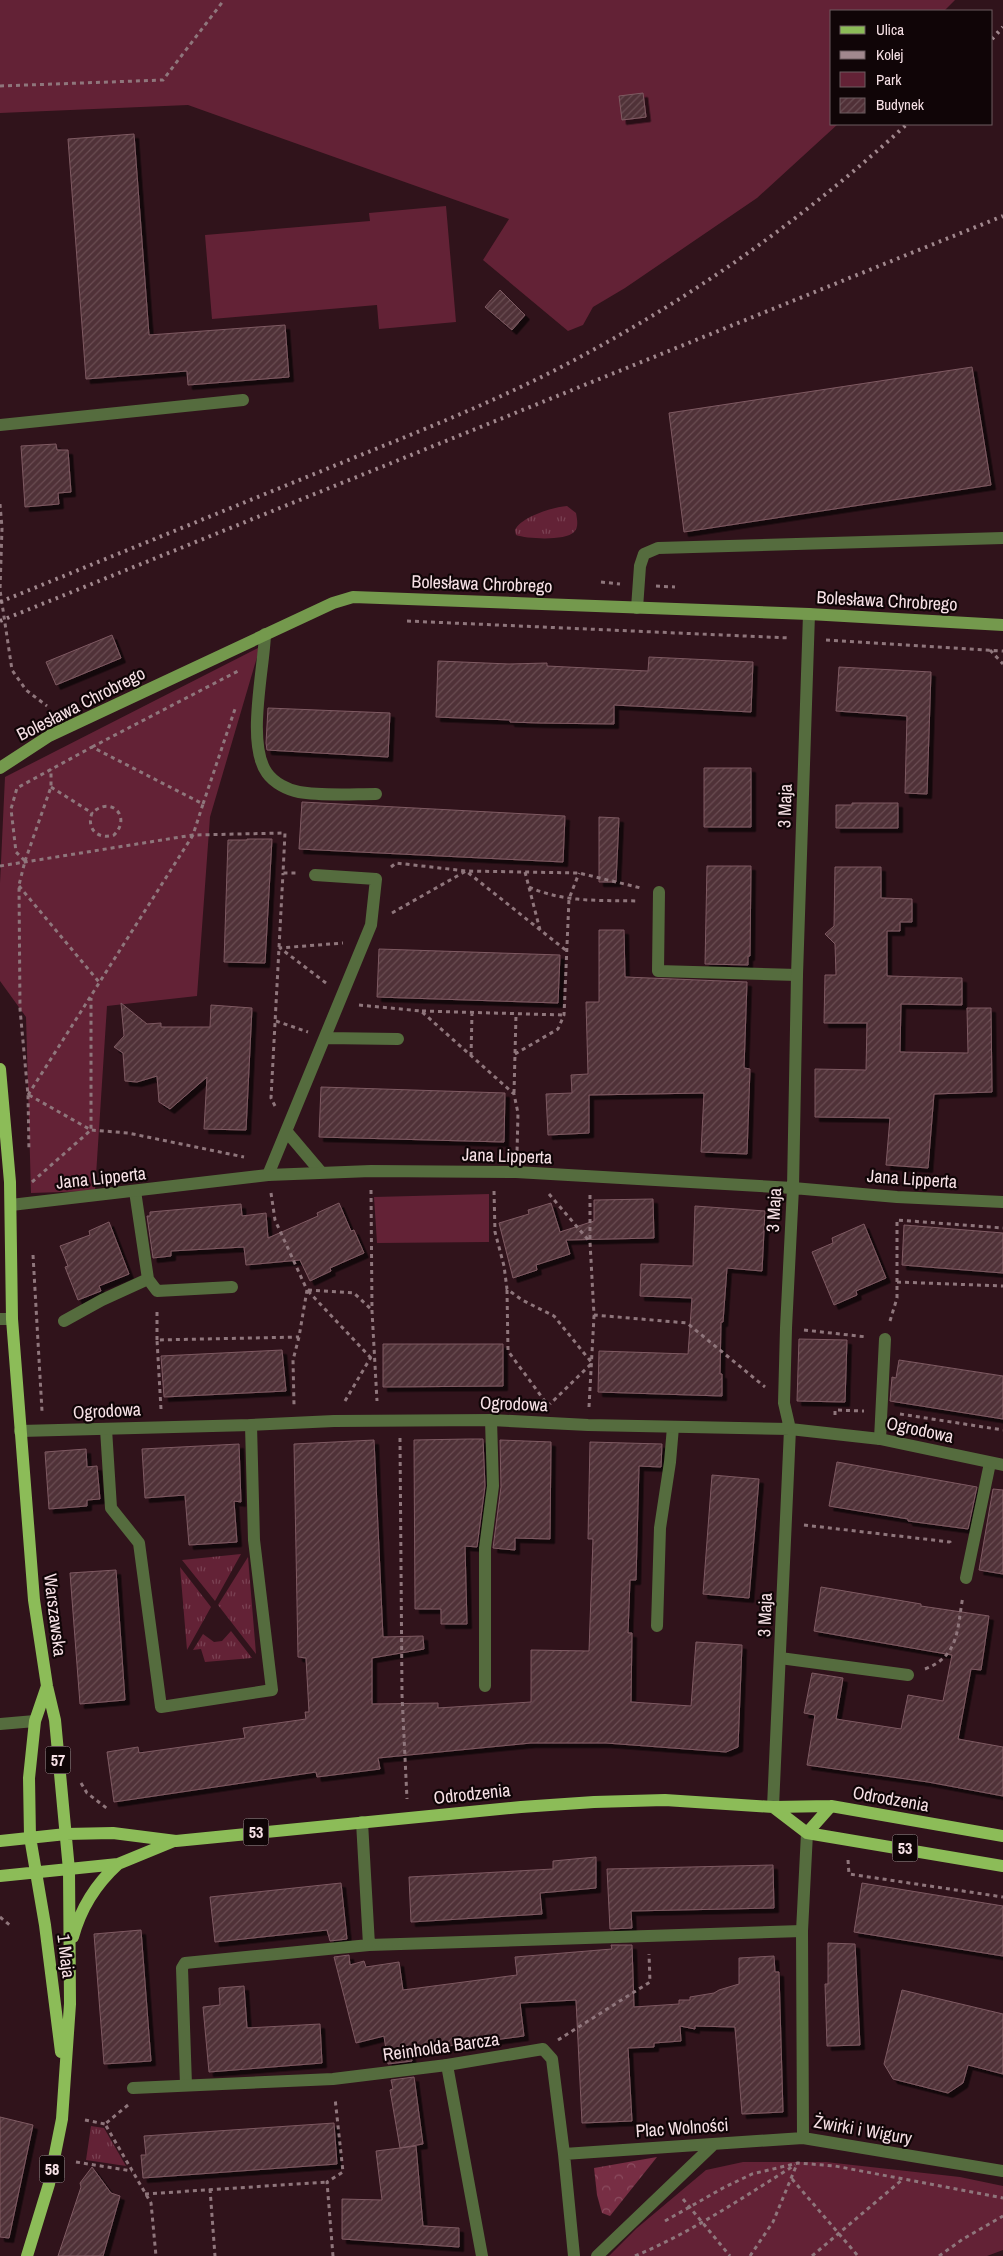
<svg xmlns="http://www.w3.org/2000/svg" width="1003" height="2256" font-family="'Archivo Narrow',sans-serif">
	<style>
		.grass { fill: url(#grass-tufts) }
		.forest { fill: url(#forest-crowns) }
		.green { fill: #632236 }
		.building { fill: url(#building-hatch); stroke: #7e5a62; filter: url(#shadow) }
		.lines { fill: none; stroke-linecap: round; stroke-linejoin: round }
		.path { stroke: #8f767c; stroke-width: 3; stroke-dasharray: 4 4; stroke-linecap: butt }
		.lane { stroke: #556c3e; stroke-width: 12 }
		.street { stroke: #556c3e; stroke-width: 12 }
		.secondary { stroke: #74994d; stroke-width: 12 }
		.primary { stroke: #8cbc58; stroke-width: 12 }
		.rail { stroke: #a1888e; stroke-width: 4; stroke-dasharray: 2.5 5; stroke-linecap: butt }
		.labels { text-anchor: middle; stroke-width: 4.5; stroke-linejoin: round; paint-order: stroke }
		.shield { fill: #100507; stroke: #b29fa3; stroke-width: 1 }
		.shield-label { font-size: 16px; font-weight: bold; fill: #f7e1e6 }
		.street-label { font-size: 18px; fill: #f7e1e6; stroke: #100507 }
	</style>
	<defs>
		<pattern id="grass-tufts" width="24" height="20" patternUnits="userSpaceOnUse" patternTransform="scale(1.25)"><rect width="24" height="20" fill="#632236"/><path d="M3 7l-1-3M5 7V3M7 7l1-3M15 17l-1-3M17 17v-4M19 17l1-3" fill="none" stroke="#7a4253"/></pattern>
		<pattern id="forest-crowns" width="20" height="18" patternUnits="userSpaceOnUse" patternTransform="scale(1.25)"><rect width="20" height="18" fill="#772e44"/><path d="M2 6a3 3 0 1 1 6 0M12 15a3 3 0 1 1 6 0" fill="none" stroke="#8b4c5f"/></pattern>
		<pattern id="building-hatch" width="6" height="6" patternUnits="userSpaceOnUse" patternTransform="scale(1.25)"><rect width="6" height="6" fill="#503037"/><path d="M-1 1l2-2M0 6l6-6M5 7l2-2" fill="none" stroke="#6a4e54"/></pattern>
		<filter id="shadow"><feDropShadow dx="4.5" dy="4.5" stdDeviation="0" flood-color="#0009"/></filter>
	</defs>
	<rect width="100%" height="100%" fill="#30131b"/>
	<path class="grass" d="M567,506L576,513C577,519 579,527 574,532C566,541 527,539 516,535L515,530C521,517 553,507 567,506Z
		M241,1554L215,1601L182,1560Z
		M248,1557L256,1654L218,1605Z
		M180,1567L211,1607L187,1650Z
		M231,1631L252,1658L205,1662L201,1649L193,1650L203,1634L214,1642L222,1641Z
		M91,2126L104,2128L126,2166L86,2160Z"/>
	<path class="forest" d="M657,2157L610,2216L602,2213L597,2195L594,2168Z"/>
	<path class="green" d="M0,0H955L944,11H832V124H838L757,198L625,288L593,307L583,325L568,331L483,260L509,219L188,105L0,113Z
		M446,206L456,322L379,329L377,305L212,319L205,235L370,221L369,213Z
		M260,647L210,817L197,996L107,1006L95,1191L31,1193L26,1017L0,981V883L5,777Z
		M489,1194V1242L377,1243L374,1197Z
		M743,2162H826L960,2177L1003,2186V2250L987,2256H609L637,2228L706,2170Z"/>
	<path class="building" d="M643,93L646,117L622,120L619,96Z
		M134,134L149,335L285,325L289,377L188,385L187,371L86,379L68,139Z
		M500,290L525,315L512,330L485,307Z
		M972,367L991,485L684,532L669,413Z
		M56,444L57,450H68L71,492L58,493L59,504L25,507L21,446Z
		M112,635L121,658L56,685L46,662Z
		M649,657L753,662L751,712L614,705V724L539,723L510,722V720L436,717L438,661L509,664L547,663V666L648,671Z
		M839,667L931,672L927,794L905,793L907,716L836,711Z
		M268,708L390,713L388,757L267,750L266,743Z
		M704,768H751V827H704Z
		M302,802L565,816L563,862L299,849Z
		M852,803H898V828H836V805H852Z
		M599,817L619,818L616,882H599Z
		M247,839H272L265,963L224,962L228,840H247Z
		M707,866H751L750,956H748V965L705,964Z
		M835,867H881V898L912,899V922H900V931H887V976L962,978V1005L901,1004L900,1052L968,1053L967,1008H991L992,1092L934,1094L928,1168L886,1165L890,1118L815,1117V1069L866,1070L867,1023H824L825,975H836L835,944L825,934L834,926Z
		M599,930H624L625,977L747,982L744,1068L750,1069L747,1154L701,1152L704,1093L589,1095V1133L548,1135L546,1094L572,1093L571,1075L588,1074L586,1002H599Z
		M379,949L560,955L558,1003L377,997Z
		M121,1003L147,1024L161,1023V1027H210L211,1005L252,1008L246,1130L204,1129L207,1077L170,1109L159,1102L157,1076L137,1082L125,1081L123,1053L114,1047L124,1036Z
		M321,1087L505,1093L504,1142L319,1137Z
		M653,1199L654,1238L566,1240L570,1254L536,1265L537,1270L513,1278L499,1223L529,1214L528,1210L551,1203L560,1232L594,1221V1200Z
		M339,1203L351,1231L354,1230L364,1253L330,1268L331,1271L310,1281L300,1260L246,1265L244,1247L171,1251V1256L153,1258L147,1216H150V1212L241,1204L242,1216L266,1213L268,1238L318,1216L317,1213Z
		M695,1206L765,1211L762,1271L727,1268L723,1322H721L720,1374H722V1396L598,1392L599,1351L688,1354L692,1298L640,1296L641,1264L693,1266Z
		M109,1222L129,1274L99,1286L101,1291L78,1300L65,1267L68,1266L60,1246L90,1235L89,1231Z
		M864,1224L886,1278L856,1291L857,1295L834,1305L812,1252L833,1243L832,1238Z
		M904,1225L1003,1233V1273L902,1265Z
		M799,1339L847,1340L845,1402L797,1401Z
		M383,1344H503V1386L383,1387Z
		M282,1350L286,1391L164,1397L161,1356Z
		M899,1360L1003,1376V1419L890,1401L892,1377L896,1378Z
		M469,1439H483L485,1486L477,1547L465,1546L467,1624H441V1609H415L414,1440Z
		M374,1440L383,1637L423,1636L424,1649L372,1658V1704L438,1703V1708L531,1702V1650L589,1651L593,1539H588L590,1442L662,1444L661,1467L639,1466L636,1580H630L628,1633H632L631,1702L691,1706L696,1642L742,1645L738,1747L726,1752L606,1743H531L378,1758L380,1769L317,1777L316,1772L114,1802L107,1752L138,1747L139,1753L245,1738L243,1728L306,1719L305,1712H309L306,1658L298,1657L294,1444Z
		M500,1440L551,1442L550,1539L515,1538V1550L493,1548L501,1487Z
		M239,1444L241,1502L234,1501L237,1542L189,1545L185,1495L145,1498L142,1449Z
		M86,1449L87,1467L97,1466L100,1499L87,1500V1506L49,1509L45,1452Z
		M837,1462L977,1487L968,1529L908,1521V1519L829,1506Z
		M712,1475L759,1479L749,1598L703,1594Z
		M993,1489L1003,1490V1574L979,1570Z
		M116,1570L125,1700L80,1704L70,1573Z
		M821,1587L921,1604V1606L989,1616L981,1670L971,1669L958,1739L1003,1747V1796L928,1782L807,1765L815,1715L804,1713L812,1673L843,1678L836,1719L901,1729L908,1695L943,1701L952,1655L814,1631Z
		M596,1857V1888L540,1893L542,1914L411,1922L409,1877L553,1869V1861Z
		M773,1865L774,1908L631,1911L632,1928L610,1929L607,1869Z
		M341,1883L347,1939L330,1941L327,1930L215,1942L210,1897Z
		M862,1883L1003,1906V1956L854,1932Z
		M141,1930L151,2061L104,2064L94,1934Z
		M828,1943L855,1944L860,2045L827,2046L825,1984H828Z
		M611,1945H632L634,2007L679,2004V2000H690V1997L714,1993L719,1990L739,1984V1958L774,1956L775,1972H779L783,2112L742,2114L735,2027L695,2026V2029L680,2026L681,2041L654,2043V2047L628,2048L632,2121L582,2123L576,2000L520,2003L524,2036L410,2051L412,2061L388,2064L384,2036L356,2043L334,1957L349,1955L350,1965L364,1961L366,1967L399,1962L403,1990L517,1975L515,1957L612,1949Z
		M244,1986L247,2028L320,2024L322,2063L209,2072L203,2007L220,2005L219,1988Z
		M902,1990L1003,2014V2074L968,2065L963,2083L948,2093L893,2079L884,2064Z
		M414,2077L423,2144L400,2148L390,2090L393,2089L391,2080Z
		M0,2117L33,2125L9,2238L0,2237Z
		M334,2123L337,2164L143,2178L141,2155H146L144,2136Z
		M416,2146L423,2226L459,2228V2247L342,2239V2199L382,2200L376,2151Z
		M92,2167L111,2193L120,2196L103,2256H58L81,2187L80,2183Z"/>
	<g class="lines">
		<path class="path" d="M0,86L163,80L224,0
			M0,504L2,528L0,590L12,670L26,690L47,706
			M601,582L620,584
			M656,586L675,587
			M407,621L790,638
			M826,640L1003,651
			M990,650L1003,664
			M92,747L240,670
			M51,787L92,813C86,829 98,840 114,835C132,817 111,795 92,813
			M203,804L236,706
			M25,861L51,787V769
			M0,866L193,835L285,833L283,873H297
			M391,867L396,863L466,871L579,873L641,888
			M525,872L540,930
			M19,886L99,982
			M529,887C565,903 601,900 639,901
			M392,913L466,871L568,952
			M326,983L280,948L343,943
			M359,1005L421,1011L514,1094L518,1113L517,1153
			M422,1011L564,1015
			M276,1021L308,1032
			M515,1054L558,1029L564,1015L569,899L579,873
			M471,1056L472,1013
			M514,1093L516,1015
			M28,1095L193,835L203,804L92,747L17,788L11,809L16,852L25,861L19,885L20,1009L28,1095L29,1151
			M29,1095L91,1130L128,1133L244,1157
			M275,1106L271,1098L283,873
			M32,1182L91,1130V998
			M371,1190L372,1311L377,1401
			M494,1191L495,1232L504,1266L507,1289L522,1300L554,1316L592,1363L550,1404
			M271,1193L275,1220L307,1290L299,1337L293,1360L294,1405
			M549,1194L590,1242L594,1315L687,1323L765,1387
			M590,1195V1241
			M33,1255L42,1411
			M897,1282L1003,1286
			M308,1290L354,1293L372,1310
			M507,1290L508,1351L547,1404
			M308,1291L371,1358
			M890,1321L897,1298V1220L1003,1228
			M804,1330L867,1337
			M157,1340V1309
			M345,1401L371,1357
			M589,1407L594,1316
			M161,1409L157,1340L299,1337
			M900,1414L1003,1430
			M835,1415V1410L864,1411
			M400,1438L402,1695L407,1799
			M804,1525L950,1542L952,1546
			M925,1669C960,1656 957,1628 963,1596
			M81,1783L87,1793L109,1810
			M848,1860L849,1874L1003,1897
			M0,1917L12,1927
			M558,2040L650,1982L649,1954
			M128,2105L105,2124L151,2203L156,2256
			M85,2120L105,2124
			M76,2162L132,2171
			M792,2179L858,2256
			M210,2189L215,2256
			M145,2194L327,2182
			M683,2199L730,2256
			M665,2221L723,2188L752,2174L798,2163L835,2166L1003,2198
			M333,2256L327,2182L343,2172L335,2098
			M635,2256C692,2232 742,2198 795,2165
			M750,2256L773,2222L797,2164
			M812,2256L903,2179
			M939,2256L963,2239L1003,2216"/>
		<path class="lane" d="M0,425L243,400
			M637,608L640,566L644,554L658,548L1003,538
			M265,634C264,669 246,744 267,773C274,783 288,790 299,792C321,796 353,794 376,794
			M659,892L658,971L797,975
			M325,1038L398,1039
			M287,1132L320,1171
			M268,1175L371,925L376,879L315,875
			M135,1191L148,1279L157,1291L232,1287
			M64,1321L102,1300L148,1279
			M106,1429L111,1508L139,1543L161,1707L272,1690L254,1540L251,1425
			M880,1439L885,1339
			M966,1578L990,1463
			M657,1626L660,1528L670,1462L673,1427
			M780,1658L908,1675
			M485,1686V1548L493,1486L491,1420
			M0,1724L35,1721
			M362,1822L369,1945L802,1931
			M447,2065L482,2256
			M186,2085L182,1968L185,1963L369,1945"/>
		<path class="street" d="M11,1205L268,1175L371,1171L516,1172L793,1188L897,1197L1003,1202
			M0,1319H12
			M20,1431L251,1425L334,1421L491,1420L588,1425L790,1429L880,1439L1003,1465
			M773,1807L790,1429L784,1403L786,1328L793,1188L797,975L809,614
			M133,2088L333,2079L447,2065L543,2049L552,2059L564,2154L574,2256
			M803,2138L802,1931L807,1833
			M564,2154L803,2138L1003,2171
			M597,2256L714,2144"/>
		<path class="secondary" d="M0,768L49,736L333,603L353,597L809,614L1003,625"/>
		<path class="primary" d="M0,1069L10,1182L12,1319L34,1600L47,1686L55,1720L69,1870L70,2004L62,2119L49,2184L27,2256
			M47,1686L35,1721L29,1778L30,1837L45,1925L61,2052
			M773,1807L807,1833L1003,1866
			M807,1833L831,1806
			M0,1841L66,1834L113,1833L176,1841L521,1807L594,1802L665,1800L773,1807L831,1806L1003,1836
			M0,1876L118,1864L174,1841
			M73,1937C81,1907 96,1884 118,1864"/>
		<path class="rail" d="M992,39L1003,27
			M0,602C115,555 231,508 346,461C420,431 494,402 565,365C689,300 804,219 907,124
			M0,621L1003,216"/>
	</g>
	<g class="labels">
		<g class="shield">
			<rect x="45.5" y="1746.5" width="25" height="27" rx="4"/>
			<rect x="243.5" y="1818.5" width="25" height="27" rx="4"/>
			<rect x="892.5" y="1834.5" width="25" height="27" rx="4"/>
			<rect x="39.5" y="2155.5" width="25" height="27" rx="4"/>
		</g>
		<g class="shield-label">
			<text x="58" y="1766">57</text>
			<text x="256" y="1838">53</text>
			<text x="905" y="1854">53</text>
			<text x="52" y="2175">58</text>
		</g>
		<g class="street-label">
			<text transform="translate(482 584) rotate(2)" y="6">Bolesława Chrobrego</text>
			<text transform="translate(887 601) rotate(3)" y="6">Bolesława Chrobrego</text>
			<text transform="translate(81 704) rotate(-27)" y="6">Bolesława Chrobrego</text>
			<text transform="translate(785 806) rotate(-88)" y="6">3 Maja</text>
			<text transform="translate(507 1156) rotate(2)" y="6">Jana Lipperta</text>
			<text transform="translate(101 1178) rotate(-6)" y="6">Jana Lipperta</text>
			<text transform="translate(912 1179) rotate(4)" y="6">Jana Lipperta</text>
			<text transform="translate(774 1210) rotate(-87)" y="6">3 Maja</text>
			<text transform="translate(514 1404) rotate(2)" y="6">Ogrodowa</text>
			<text transform="translate(107 1411) rotate(-3)" y="6">Ogrodowa</text>
			<text transform="translate(920 1430) rotate(12)" y="6">Ogrodowa</text>
			<text transform="translate(55 1615) rotate(83)" y="6">Warszawska</text>
			<text transform="translate(765 1615) rotate(-88)" y="6">3 Maja</text>
			<text transform="translate(472 1794) rotate(-6)" y="6">Odrodzenia</text>
			<text transform="translate(891 1799) rotate(10)" y="6">Odrodzenia</text>
			<text transform="translate(66 1956) rotate(83)" y="6">1 Maja</text>
			<text transform="translate(441 2047) rotate(-8)" y="6">Reinholda Barcza</text>
			<text transform="translate(682 2128) rotate(-4)" y="6">Plac Wolności</text>
			<text transform="translate(863 2130) rotate(10)" y="6">Żwirki i Wigury</text>
		</g>
	</g>
	<rect x="830" y="10" width="162" height="115" fill="#100507" stroke="#6c5d60"/>
	<rect x="840" y="26" width="25" height="8" fill="#8cbc58" stroke="#6c5d60"/>
	<text x="876" y="35" font-size="15" fill="#f7e1e6">Ulica</text>
	<rect x="840" y="51" width="25" height="8" fill="#a1888e" stroke="#6c5d60"/>
	<text x="876" y="60" font-size="15" fill="#f7e1e6">Kolej</text>
	<rect x="840" y="72" width="25" height="15" fill="#632236" stroke="#6c5d60"/>
	<text x="876" y="85" font-size="15" fill="#f7e1e6">Park</text>
	<rect x="840" y="98" width="25" height="15" fill="url(#building-hatch)" stroke="#6c5d60"/>
	<text x="876" y="110" font-size="15" fill="#f7e1e6">Budynek</text>
</svg>
